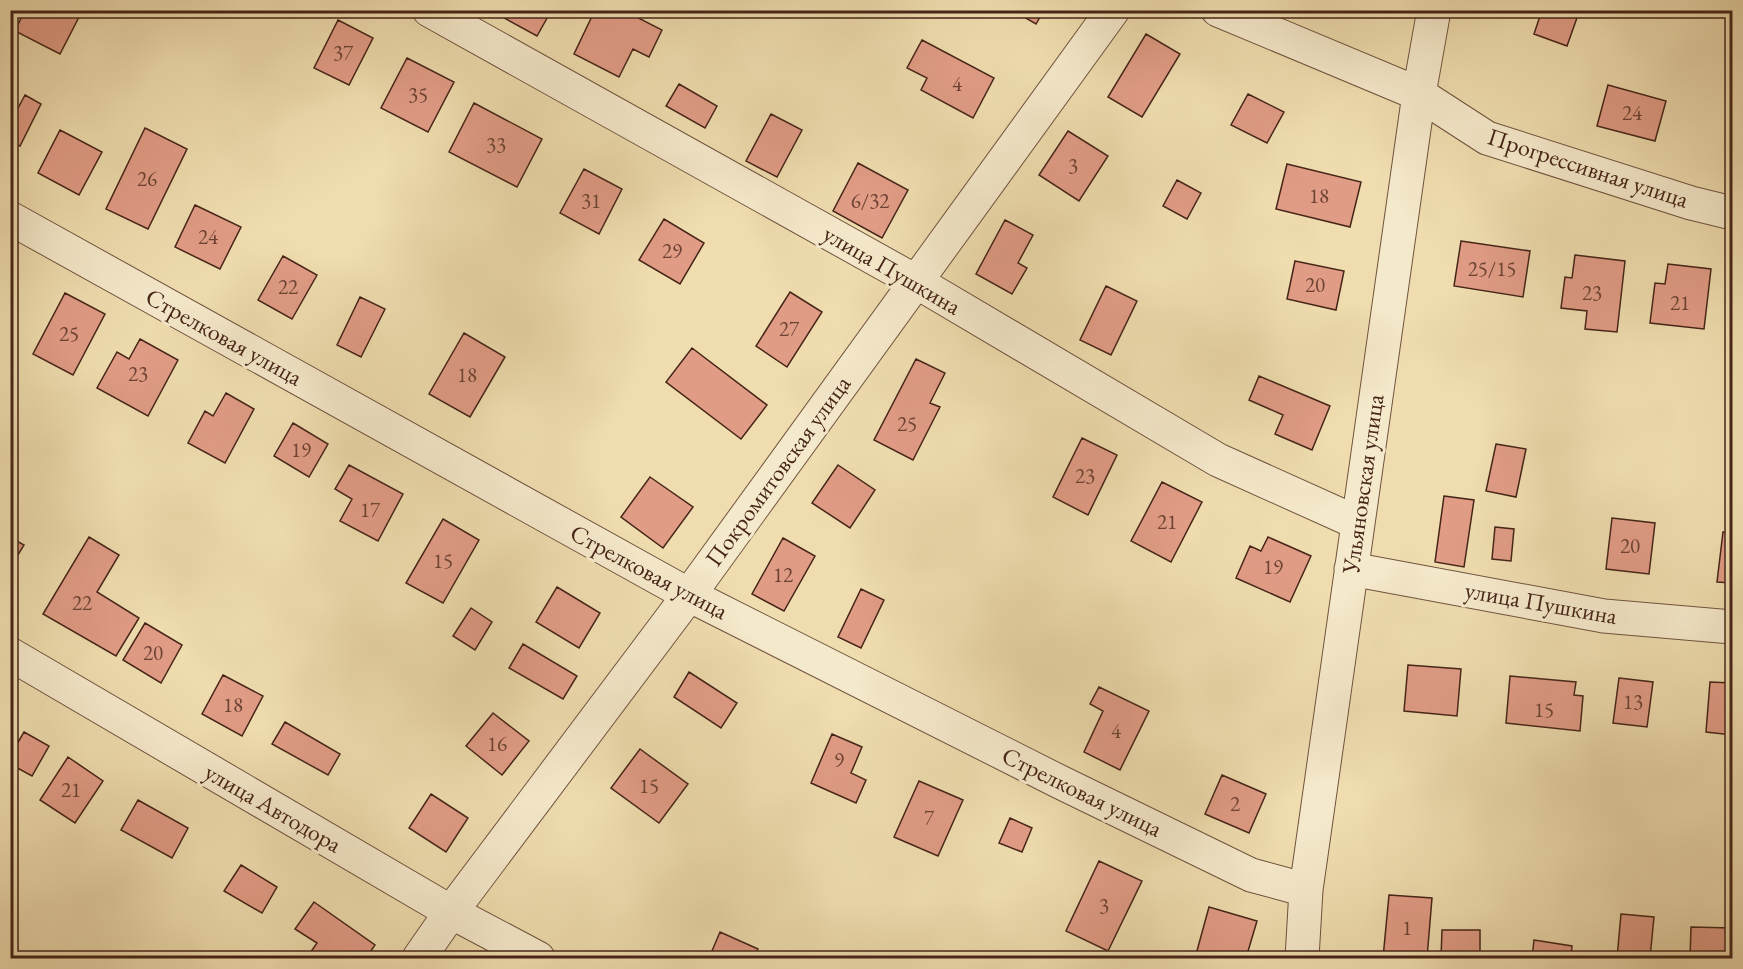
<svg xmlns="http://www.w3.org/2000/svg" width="1743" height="969" font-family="'EB Garamond',serif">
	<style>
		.building { fill: #e19c86; stroke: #462518; stroke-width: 1.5 }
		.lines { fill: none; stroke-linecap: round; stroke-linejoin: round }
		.minor-casing { stroke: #70533e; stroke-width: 35 }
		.minor { stroke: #f5e9cb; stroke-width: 33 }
		.labels { text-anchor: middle; stroke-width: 6; stroke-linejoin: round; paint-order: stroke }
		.number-label { font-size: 21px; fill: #6d4334 }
		.street-label { font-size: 24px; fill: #462518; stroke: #f5e9cb }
	</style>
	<rect width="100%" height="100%" fill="#efddaf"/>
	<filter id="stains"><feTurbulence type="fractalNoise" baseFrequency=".00333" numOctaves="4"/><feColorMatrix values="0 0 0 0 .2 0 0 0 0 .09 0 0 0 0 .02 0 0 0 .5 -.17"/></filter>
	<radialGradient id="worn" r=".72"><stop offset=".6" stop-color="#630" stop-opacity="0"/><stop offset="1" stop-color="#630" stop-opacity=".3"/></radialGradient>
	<path class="building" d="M25,10H71L80,15L60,54L15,31Z
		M496,10H549L551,11L537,36L495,13Z
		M595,10H623L662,30L649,57L633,49L619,77L574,54Z
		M1012,10H1044L1036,24Z
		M1542,10H1575L1579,12L1567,46L1534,34Z
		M338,20L373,38L349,85L314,68Z
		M1146,34L1180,54L1142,117L1108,97Z
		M922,40L994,78L973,118L921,90L927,78L907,68Z
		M407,58L454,82L428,132L381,108Z
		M679,84L717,106L705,128L666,106Z
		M1608,85L1666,101L1655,141L1597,126Z
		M1248,94L1284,112L1267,143L1231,125Z
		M25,95L41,104L20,146L10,142V104L18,108Z
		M474,103L542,139L517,187L449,152Z
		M771,114L802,130L777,177L746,161Z
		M145,128L187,149L148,229L106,209Z
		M60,130L102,152L79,195L38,173Z
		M1068,131L1108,156L1079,201L1039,175Z
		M858,163L908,190L882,238L833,211Z
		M1287,164L1361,182L1350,227L1276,209Z
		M584,169L622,189L599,234L560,213Z
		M1177,180L1201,193L1187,219L1163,206Z
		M195,205L241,227L220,269L175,247Z
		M664,219L704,243L680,284L639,260Z
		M1005,220L1033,235L1018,263L1027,268L1012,294L976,274Z
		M1461,241L1530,251L1523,297L1454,286Z
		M1575,255L1625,261L1617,332L1585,329L1587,311L1561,308L1565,277L1572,278Z
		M283,256L317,275L292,319L258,300Z
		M1295,261L1344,271L1336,310L1287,299Z
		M1668,264L1711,269L1704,329L1650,323L1655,283L1665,284Z
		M1106,286L1137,301L1111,355L1080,340Z
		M790,292L822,312L787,367L756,346Z
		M65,293L105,314L73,375L33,354Z
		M360,297L385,309L361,357L337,345Z
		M464,333L505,357L470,417L429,394Z
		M140,339L178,360L148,416L97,388L117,352L129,359Z
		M692,348L767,405L741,439L666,382Z
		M916,359L945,373L930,403L940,407L913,460L874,440Z
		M1259,376L1330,406L1312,450L1275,434L1283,415L1249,400Z
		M226,393L254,409L225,463L188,443L205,411L213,416Z
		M293,423L328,444L309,477L274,456Z
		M1082,438L1117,455L1088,515L1053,497Z
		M1496,444L1526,449L1516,497L1486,491Z
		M349,465L403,494L378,541L340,521L352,499L335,489Z
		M838,465L875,490L850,528L812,503Z
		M650,477L693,507L663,548L621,517Z
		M1162,482L1202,502L1171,562L1131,541Z
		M1444,496L1474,500L1464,567L1435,562Z
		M1612,518L1655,523L1649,574L1606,569Z
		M443,519L479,540L443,603L406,583Z
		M1495,527L1514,529L1511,561L1492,559Z
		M1723,532L1732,533V583L1717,582Z
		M10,537L24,545L10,568Z
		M89,537L119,555L97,592L139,618L116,656L43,614Z
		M1268,537L1311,556L1290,602L1236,578L1250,546L1261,551Z
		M783,538L815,556L784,611L752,594Z
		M557,587L600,613L579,648L536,622Z
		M861,589L884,600L861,648L838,637Z
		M471,608L492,622L475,650L453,636Z
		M145,623L182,645L161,683L123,660Z
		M523,644L577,676L563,699L509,668Z
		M1408,665L1461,669L1457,716L1404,711Z
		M689,672L737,703L721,728L674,697Z
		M223,675L263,696L242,736L202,714Z
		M1510,676L1576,682L1574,695L1583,696L1580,731L1506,723Z
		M1619,678L1653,682L1647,727L1613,723Z
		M1710,682L1732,683V735L1706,732Z
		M1099,687L1149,711L1120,770L1084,752L1103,711L1090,704Z
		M493,713L529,741L502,775L466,746Z
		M285,722L340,754L328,775L272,744Z
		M24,732L49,746L32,776L10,764V756Z
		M832,734L862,747L851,773L866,780L856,803L811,783Z
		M640,749L688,784L659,823L611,788Z
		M68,757L103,781L75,823L40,800Z
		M1222,775L1266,794L1249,833L1205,814Z
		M919,781L963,800L938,856L894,837Z
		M431,794L468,818L446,852L409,828Z
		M138,800L188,828L172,858L121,830Z
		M1010,818L1032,828L1022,852L999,843Z
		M1099,861L1142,881L1108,951L1066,931Z
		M241,865L277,887L262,913L224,891Z
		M1389,895L1432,898L1427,958H1383Z
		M314,902L375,945L366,958H310L308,956L317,943L295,929Z
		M1209,907L1257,921L1246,958H1248H1195Z
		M1621,914L1654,917L1650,958H1617Z
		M1691,927L1732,928V958H1690Z
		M1442,930H1480V958H1441Z
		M720,932L758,949L754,958H709Z
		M1534,940L1572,946L1571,958H1532Z"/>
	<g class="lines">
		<defs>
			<path id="minor" d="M429,10L915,281L1218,460L1358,523
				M1218,10L1419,94L1487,138L1691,203L1732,213
				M10,218L689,595L1060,782L1251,875L1306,890
				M1351,569L1604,616L1732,627
				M10,654L451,912L538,958
				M419,958L451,912L689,595L1113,10
				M1302,958L1306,890L1419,94L1434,10"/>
		</defs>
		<use href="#minor" class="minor-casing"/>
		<use href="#minor" class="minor"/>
	</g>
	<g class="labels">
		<g class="number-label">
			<text x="343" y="60">37</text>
			<text x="957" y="91">4</text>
			<text x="418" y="102">35</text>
			<text x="1632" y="120">24</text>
			<text x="496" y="152">33</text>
			<text x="1073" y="173">3</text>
			<text x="147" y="186">26</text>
			<text x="1319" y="203">18</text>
			<text x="591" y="208">31</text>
			<text x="870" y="208">6/32</text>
			<text x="208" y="244">24</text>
			<text x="672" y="258">29</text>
			<text x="1492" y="276">25/15</text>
			<text x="1315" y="292">20</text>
			<text x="288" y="294">22</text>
			<text x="1592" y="300">23</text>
			<text x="1680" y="310">21</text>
			<text x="789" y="336">27</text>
			<text x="69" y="341">25</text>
			<text x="138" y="381">23</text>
			<text x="467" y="382">18</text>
			<text x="907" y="431">25</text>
			<text x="301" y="457">19</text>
			<text x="1085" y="483">23</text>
			<text x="370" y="517">17</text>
			<text x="1167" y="529">21</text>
			<text x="1630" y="553">20</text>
			<text x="443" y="568">15</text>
			<text x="1273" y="574">19</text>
			<text x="783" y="582">12</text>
			<text x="82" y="610">22</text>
			<text x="153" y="660">20</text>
			<text x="1633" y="709">13</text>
			<text x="233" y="712">18</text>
			<text x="1544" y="717">15</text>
			<text x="1116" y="738">4</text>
			<text x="497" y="751">16</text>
			<text x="839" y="767">9</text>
			<text x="649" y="793">15</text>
			<text x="71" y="797">21</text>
			<text x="1235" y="811">2</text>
			<text x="929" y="825">7</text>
			<text x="1104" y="913">3</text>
			<text x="1407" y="935">1</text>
		</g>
		<g class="street-label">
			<text transform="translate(1588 168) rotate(18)" y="8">Прогрессивная улица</text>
			<text transform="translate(892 270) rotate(30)" y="8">улица Пушкина</text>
			<text transform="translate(224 337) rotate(29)" y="8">Стрелковая улица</text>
			<text transform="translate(778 471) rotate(-54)" y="8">Покромитовская улица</text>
			<text transform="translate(1363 484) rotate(-82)" y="8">Ульяновская улица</text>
			<text transform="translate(649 572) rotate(28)" y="8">Стрелковая улица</text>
			<text transform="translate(1541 603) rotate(10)" y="8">улица Пушкина</text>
			<text transform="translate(1082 792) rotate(26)" y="8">Стрелковая улица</text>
			<text transform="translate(273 808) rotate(30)" y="8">улица Автодора</text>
		</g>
	</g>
	<rect width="1743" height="969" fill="none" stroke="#efddaf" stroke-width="36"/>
	<rect x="12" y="12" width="1719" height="945" fill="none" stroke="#462518" stroke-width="3"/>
	<rect x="18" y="18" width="1707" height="933" fill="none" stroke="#462518" stroke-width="1.5"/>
	<rect width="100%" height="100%" filter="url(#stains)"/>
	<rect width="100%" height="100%" fill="url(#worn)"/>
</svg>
